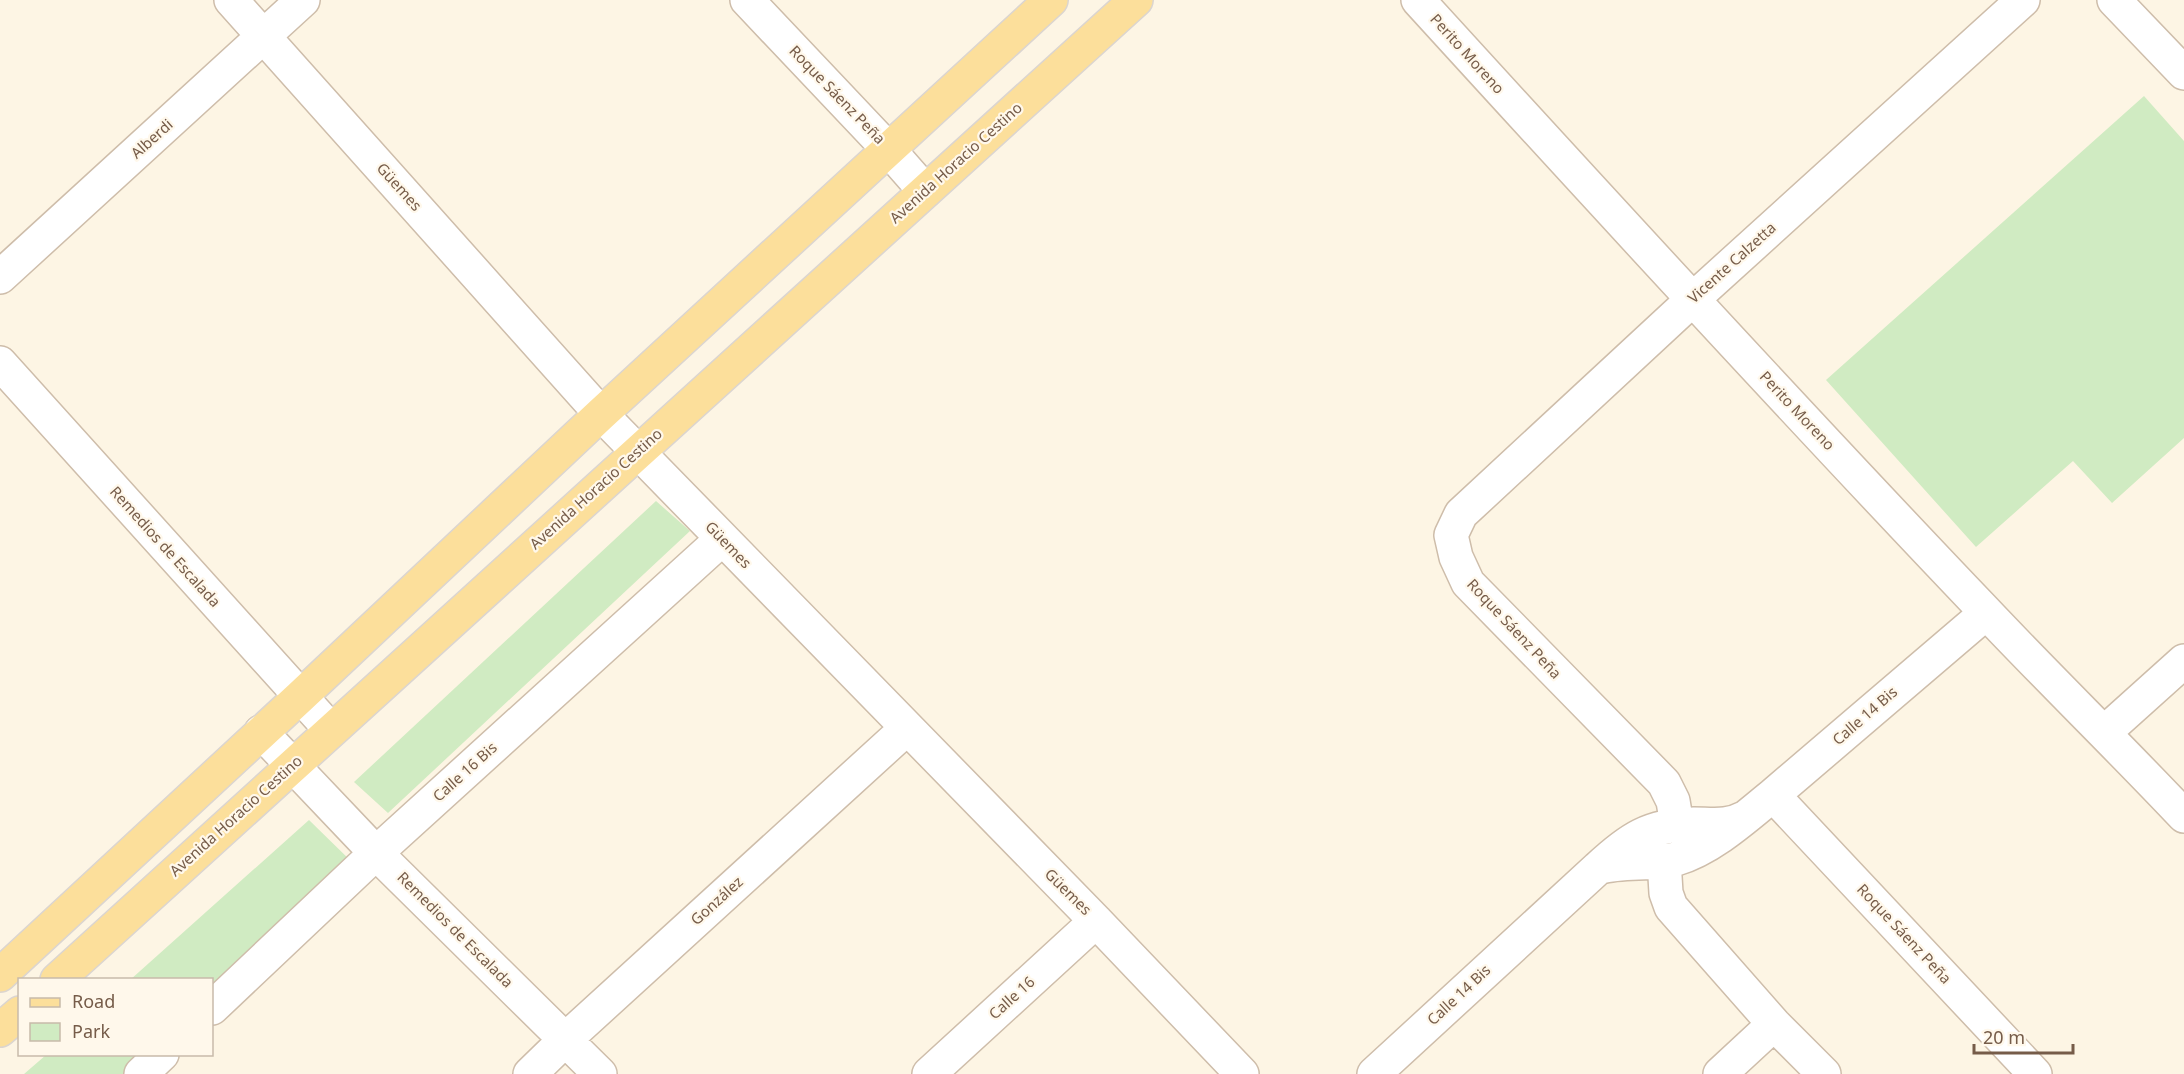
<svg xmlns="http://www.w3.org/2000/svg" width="2184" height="1074" font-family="'Noto Sans',sans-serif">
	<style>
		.green { fill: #d0ebc2 }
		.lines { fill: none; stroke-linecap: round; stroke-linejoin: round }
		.street-casing { stroke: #cebdaa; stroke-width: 36 }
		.primary-casing { stroke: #dbd5d0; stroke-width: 36 }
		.street { stroke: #fff; stroke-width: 33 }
		.primary { stroke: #fcdf9b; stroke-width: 33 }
		.labels { text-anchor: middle; stroke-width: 4.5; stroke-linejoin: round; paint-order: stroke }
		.street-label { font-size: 15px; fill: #765c49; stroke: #fff8eb }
	</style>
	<rect width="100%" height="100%" fill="#fdf5e4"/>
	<path class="green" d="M2144,96L2184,141V438L2112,503L2073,461L1976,547L1826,380Z
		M656,501L690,531L388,813L354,782Z
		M309,820L355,865L212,997V980H130Z
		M46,1055H149L128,1074H24Z"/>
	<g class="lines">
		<defs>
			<path id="street" d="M231,0L601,414L1096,921L1242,1074
				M747,0L889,150L925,191
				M1418,0C1605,205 1792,409 1984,610C2050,680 2118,746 2184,816
				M2114,0L2184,73
				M0,277L303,0
				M0,363L331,730
				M261,732L376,853L600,1074
				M2105,732L2184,661
				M1773,795L2035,1074
				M1744,818C1728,827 1712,824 1694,824C1649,825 1629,839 1598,868C1623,860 1651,866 1676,859C1711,849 1746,817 1773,795L1986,613
				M1677,825L1673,801L1664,783L1468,583L1456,557L1451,535L1461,514L1692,300L2023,0
				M1664,860L1666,893L1671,907L1774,1024L1824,1074
				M212,1008L376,853L722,539
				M141,1074L162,1054
				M530,1074L566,1039L906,729
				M929,1074L1096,921
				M1374,1074L1598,868
				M1720,1074L1774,1024"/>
			<path id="primary" d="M0,975L300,697L601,414L1051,0
				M57,980L1136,0
				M0,1030L20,1013"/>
		</defs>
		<use href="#street" class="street-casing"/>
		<use href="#primary" class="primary-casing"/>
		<use href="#street" class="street"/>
		<use href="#primary" class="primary"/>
	</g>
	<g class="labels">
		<g class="street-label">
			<text transform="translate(1467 54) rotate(48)" y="5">Perito Moreno</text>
			<text transform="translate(837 95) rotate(46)" y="5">Roque Sáenz Peña</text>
			<text transform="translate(152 139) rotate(-42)" y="5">Alberdi</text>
			<text transform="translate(956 163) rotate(-42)" y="5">Avenida Horacio Cestino</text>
			<text transform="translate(399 187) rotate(48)" y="5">Güemes</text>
			<text transform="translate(1732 263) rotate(-42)" y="5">Vicente Calzetta</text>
			<text transform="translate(1797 411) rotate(47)" y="5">Perito Moreno</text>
			<text transform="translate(596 489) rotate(-42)" y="5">Avenida Horacio Cestino</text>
			<text transform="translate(728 545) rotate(46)" y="5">Güemes</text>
			<text transform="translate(165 547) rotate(48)" y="5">Remedios de Escalada</text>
			<text transform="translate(1514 629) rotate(47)" y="5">Roque Sáenz Peña</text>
			<text transform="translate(1865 716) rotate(-41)" y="5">Calle 14 Bis</text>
			<text transform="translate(465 772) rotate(-42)" y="5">Calle 16 Bis</text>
			<text transform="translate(236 816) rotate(-42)" y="5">Avenida Horacio Cestino</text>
			<text transform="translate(1068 892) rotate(45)" y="5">Güemes</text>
			<text transform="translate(717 901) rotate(-42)" y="5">González</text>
			<text transform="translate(455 930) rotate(45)" y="5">Remedios de Escalada</text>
			<text transform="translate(1904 934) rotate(47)" y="5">Roque Sáenz Peña</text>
			<text transform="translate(1459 995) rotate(-43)" y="5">Calle 14 Bis</text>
			<text transform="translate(1012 998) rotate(-42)" y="5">Calle 16</text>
		</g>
	</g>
	<rect x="18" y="978" width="195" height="78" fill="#fff8eb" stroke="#c8baaa" stroke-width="1.5"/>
	<rect x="30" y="998" width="30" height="9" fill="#fcdf9b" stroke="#c8baaa" stroke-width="1.5"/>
	<text x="72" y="1008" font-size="18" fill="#765c49">Road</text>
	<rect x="30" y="1023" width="30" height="18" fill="#d0ebc2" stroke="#c8baaa" stroke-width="1.5"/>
	<text x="72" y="1038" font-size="18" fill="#765c49">Park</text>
	<path d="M1974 1044v9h99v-9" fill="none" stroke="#765c49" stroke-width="3"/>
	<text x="1983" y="1044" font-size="18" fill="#765c49" stroke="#fff8eb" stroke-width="4.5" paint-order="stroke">20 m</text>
</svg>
